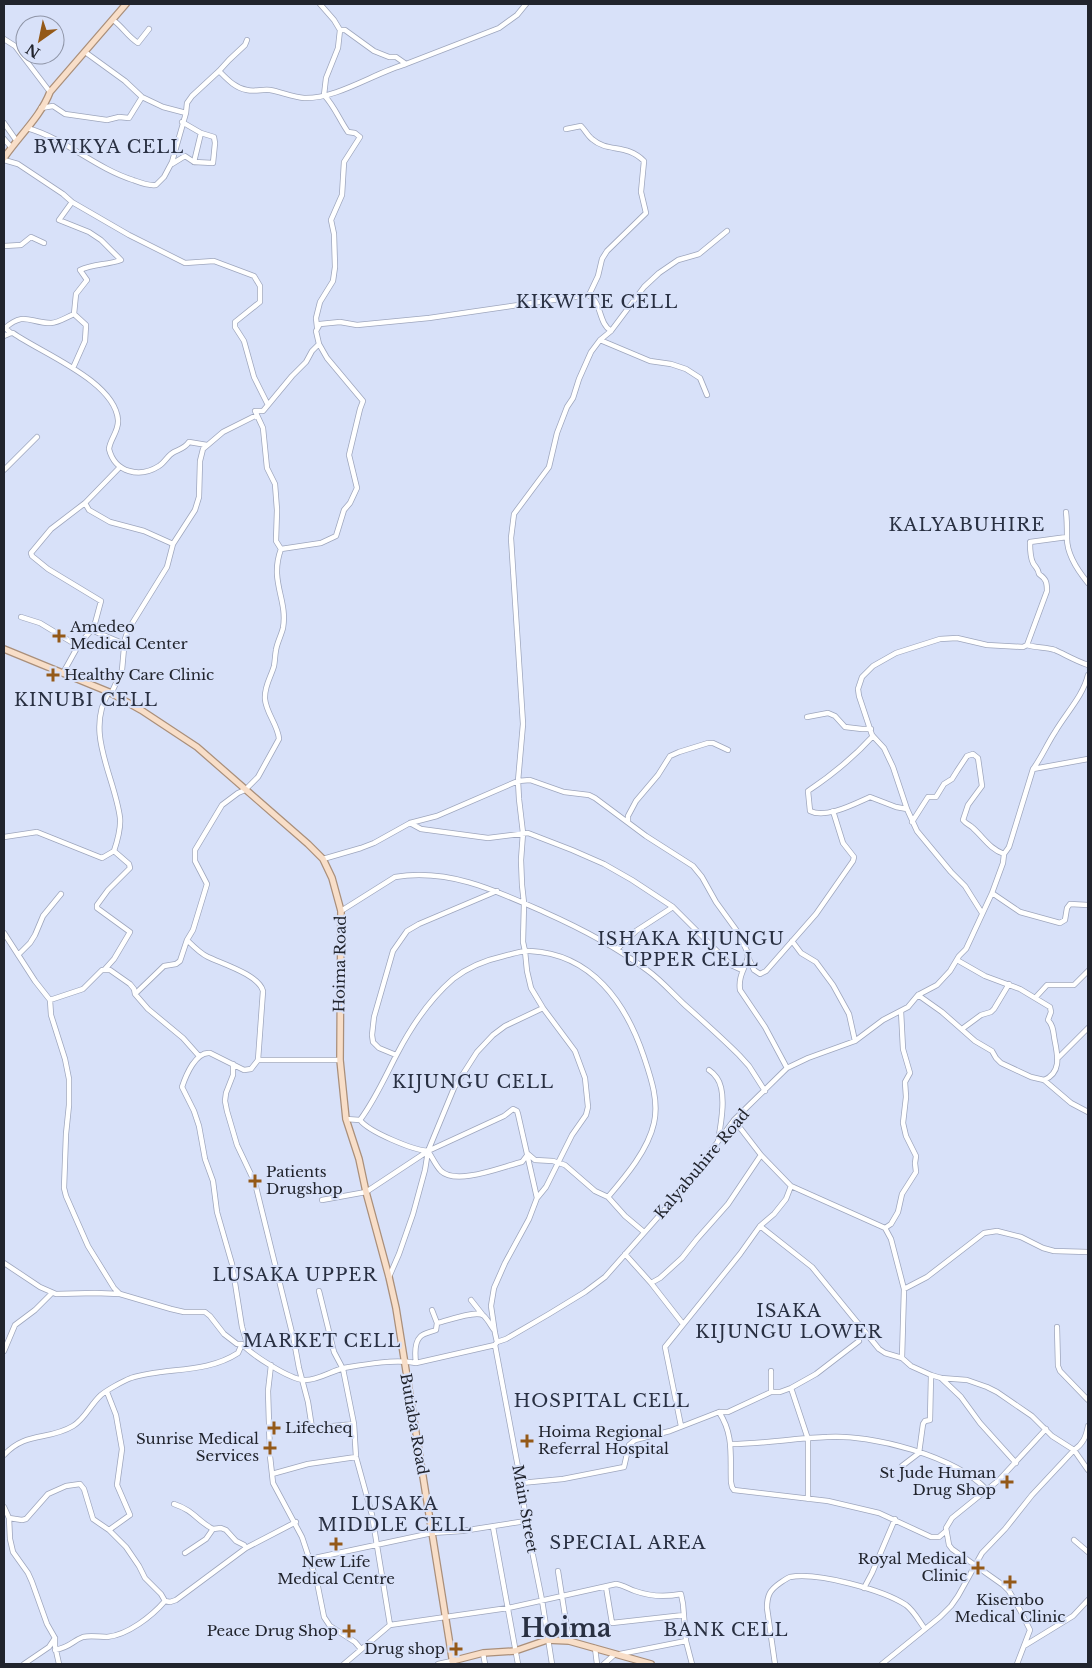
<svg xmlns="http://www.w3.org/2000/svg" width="1092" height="1668" font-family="'Libre Baskerville',serif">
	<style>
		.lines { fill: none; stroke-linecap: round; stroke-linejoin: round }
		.minor-casing { stroke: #9ea6bd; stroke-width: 6 }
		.major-casing { stroke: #aa8f7a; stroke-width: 8 }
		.minor { stroke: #fff; stroke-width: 4.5 }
		.major { stroke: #f8dec8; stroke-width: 5.5 }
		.poi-dot { fill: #945918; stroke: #d8e1f9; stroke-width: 2 }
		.labels { text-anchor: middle; stroke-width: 4; stroke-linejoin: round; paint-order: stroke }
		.poi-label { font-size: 15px; fill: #21242d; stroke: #d8e1f9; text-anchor: start }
		.street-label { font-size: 15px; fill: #21242d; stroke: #d8e1f9 }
		.quarter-label { font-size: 18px; letter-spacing: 1px; fill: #293042; stroke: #d8e1f9 }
		.town-label { font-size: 25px; font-weight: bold; fill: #293042; stroke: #d8e1f9 }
	</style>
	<rect width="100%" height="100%" fill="#d8e1f9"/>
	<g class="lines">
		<defs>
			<path id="minor" d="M113,20C123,27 127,36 138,43L149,29
				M340,30H345L374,51L389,57H396L406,64
				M4,39L15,46L50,92
				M85,52L125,81L142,97L163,107L186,113
				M219,71C227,79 235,88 247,90C255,92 262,89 270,90C281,92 293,97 304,98C337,99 374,73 406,64L499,28L517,15L526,4
				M41,108L53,106L65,114L107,120L119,117L129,118L142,97
				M4,123L16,140
				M27,128C66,139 95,168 133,180C141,183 148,186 156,185L164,177L172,162L186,113L187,103L192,96L219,71L229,60L245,45L247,40
				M566,129L581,126C585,130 588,136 592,139C608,153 626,143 644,161L641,192L646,213L607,251L602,259L598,276L589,295
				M4,139L11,147
				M4,160L18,164L63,194L72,202L129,235L185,263L214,261L254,276L260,286V302L235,322V327L244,341L254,377L268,405
				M194,162L213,163L215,143L214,137L201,133
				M172,164L185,156L194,162L201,133L182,122
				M72,202L59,220L89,232L101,240L121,260C107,265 93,264 80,270L87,280L76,294L74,314L86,325L85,341L73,368
				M4,246L21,245L31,237L44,243
				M317,327L316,318L320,302L333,281L335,267L334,234L331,220L342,195L344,162L360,137L355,133L348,132C339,119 335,107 324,95L326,78L338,48L340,30L334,20L320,4
				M11,333L5,328C25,311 29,323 51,323C58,323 67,317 74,314
				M4,336L11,333H13C41,353 115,381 118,420C119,431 110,439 109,449C115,473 140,478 159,466C165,462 168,455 174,452C180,449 185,448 189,442L207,445
				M600,340L650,361L671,364L686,369L700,378L707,395
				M4,470L37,437
				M85,503L89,510L110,522L144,531L173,544
				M1066,512C1067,520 1067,528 1067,536C1066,553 1078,571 1088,583
				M281,549L321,543L336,536L344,510L350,503L357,488L349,455L360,409L363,401L327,358L319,344
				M21,617L40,623L78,646
				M94,627L101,601L48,569L32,556L31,553L51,529L85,503L120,467
				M1027,645L1047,591C1047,582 1046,579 1039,574C1038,568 1036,568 1033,563C1030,557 1030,549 1030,542L1067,537
				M63,673L78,646L94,627L96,632L127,645
				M111,694L122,670L124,648L127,645L125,639L128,630L167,567L173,544L195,510L199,497L200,461L203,449L223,432L257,415L255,411H263L292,376L306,362L312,351L319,344L316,331L320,324L340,322L357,325L429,318L588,295C602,301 598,323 611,331
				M807,717L828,713L835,716L845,727L862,729H871
				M873,736C853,758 832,775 808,791L810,811C826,819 854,804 870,797L896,807L907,809
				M1033,769L1088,759
				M628,821V816L636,801L658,775L670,756L679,752L708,743H713L728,750
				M912,822L928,797H936L944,784L952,779L957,771L967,756L973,754L978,758L982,786L968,805L963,820C966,824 970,825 973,828C984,838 990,849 1004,854
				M410,823L421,829L488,838L528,833L572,850L604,864L632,880L673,907L731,965L742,970
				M4,837L37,832L102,858L114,851C117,842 121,828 120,818C115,777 84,732 109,692
				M323,859L361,848L374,843L410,823L437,816L518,781L530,780L564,792L589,795L595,798L646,836L693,866L702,877L716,902L737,931L747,951L748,957C745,969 738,976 740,990L765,1027L787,1068
				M992,893L1020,912L1060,923L1065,920L1067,908L1070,904L1088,905
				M341,911L395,877C449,868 497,891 544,912C580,928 615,946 647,970C661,980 673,994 686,1006C704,1022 722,1038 739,1055L749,1066L765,1091
				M982,913L965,886L951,872L917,831L907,809L893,767L884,748L872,735L859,696L858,689L862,677L873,666L896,653L940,639L957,638L987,645L1023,647L1027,645C1036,648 1046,647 1055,650C1066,655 1076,661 1088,665
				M4,933L35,981L50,1000L51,1015L65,1059L69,1079V1105L66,1134L64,1188L66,1196L88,1246L114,1288L120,1294
				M187,940C193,946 201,954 208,957C223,964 259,975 263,991L258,1060L251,1069L244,1070L210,1053C196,1051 186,1075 182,1087L194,1111L199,1126L205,1159L213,1181L217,1212L232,1264L242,1327L249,1350
				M792,941L801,953L816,962L833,985L849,1014L855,1041
				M617,949L636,931L673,907
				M18,955L30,943L35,935L43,916L61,894
				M748,957L754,970L760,974L766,971L816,914L853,861L854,857L843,843L833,811
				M957,960L985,976L1020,989L1050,1007L1051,1012L1048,1020C1054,1026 1053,1033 1055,1042C1058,1057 1061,1073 1044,1080
				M105,969L114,959L130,932L97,908V905L108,890L130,868L129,864L114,851
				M135,994L164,966L176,964L180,961L187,940L193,930L207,884L195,861V850L222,805L238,793L245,790L258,777L279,739C278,725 266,713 265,699C264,686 271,677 274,666C275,661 275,655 276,650C277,643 281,636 283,628C288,599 269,582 281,549L276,541L277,510L275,484L267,468L263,428L256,413
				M918,995L942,1012L975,1041L992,1051L996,1058L1001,1063L1031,1077L1044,1080L1071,1103L1088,1112
				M1036,997L1047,985H1074L1088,971
				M50,1000L83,989L102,970H110L130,984L134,989L135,994L148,1009L183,1038L199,1056
				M962,1029L981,1015L991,1012L994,1009L1009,984
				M396,1055L379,1048L373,1042L372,1035L374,1017L393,951L407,931L419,924L497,891
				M1058,1058L1088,1028
				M258,1060H340
				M233,1064V1075L226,1093L225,1101L227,1111L237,1145L255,1183L294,1341L299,1368L308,1402L312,1428L354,1424
				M709,1070C712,1072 715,1075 717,1078C727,1092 721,1124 718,1141
				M346,1119L360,1120C369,1132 413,1150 428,1151C432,1157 436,1166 441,1171C457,1186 504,1166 522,1162L528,1154L535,1160L553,1161L565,1165L595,1191L608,1197L625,1216L644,1232
				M360,1120C375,1100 385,1077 397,1054C411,1027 430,999 453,979C468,967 486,960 504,956C513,954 522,950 530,951C592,954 626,1003 644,1057C651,1078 659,1101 654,1123C648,1150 626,1176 608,1197
				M734,1120L761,1155L791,1186L885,1228L891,1239L904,1289L902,1358
				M322,1200L366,1192L428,1151L504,1116L513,1109L517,1111L518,1114L537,1198
				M760,1226L812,1267L879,1349L885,1353L902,1358L911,1366L931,1375L941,1378L967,1380L987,1387L997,1392L1032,1416L1052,1436L1074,1450L1088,1470
				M885,1228L891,1224L898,1212L902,1194L916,1172L915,1163L916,1156L906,1136L903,1123L906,1097L905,1082L910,1073L903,1049L901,1011
				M625,1254L651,1283L683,1324
				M4,1263L40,1287L56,1294L95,1293L120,1294L171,1309L184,1312H205L210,1316L224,1334L237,1344H242C252,1355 289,1379 304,1380C317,1381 331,1371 344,1368C367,1364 394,1359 416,1363L495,1345L521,1483L526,1521L542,1600L552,1664
				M389,1277L399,1254L413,1214L425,1170L428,1151L454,1088L477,1052L493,1035L505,1026L543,1008
				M651,1283L660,1278L682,1258L697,1239L728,1204L761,1155
				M904,1289L927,1277L984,1233L997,1231L1021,1237L1043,1248L1054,1251L1088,1252
				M319,1291L334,1352L343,1369L354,1424L356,1457L372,1515L390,1625
				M471,1300L482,1314
				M437,1323C447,1321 477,1309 484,1316C488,1320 491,1326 494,1330
				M1057,1327L1058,1366L1060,1371L1088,1400
				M497,1342L495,1333L491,1306L494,1288L505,1263L529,1219L537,1198L546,1187L572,1135L586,1115L588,1107L585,1078L575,1051L543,1008L531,988L527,971L525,951L523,942L524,903L522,885L521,860L523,833L519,799L518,781L523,724L511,538L514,514L549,467L557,433L567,407L573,398L579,379L591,352L600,340L611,331L644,287L659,273L678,260L699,254L727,231
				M495,1345L497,1342L506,1339L549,1314L585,1292L605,1277L681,1191L734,1120L787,1068L808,1058L855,1041L883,1020L908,1007L918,995L937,985L950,971L959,956L966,949L992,893L1003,863L1004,854L1009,847L1033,769C1042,757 1047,744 1055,732C1066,713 1083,696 1088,675
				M4,1351L15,1325L35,1310L52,1293
				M416,1363C415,1355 414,1343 420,1337C423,1333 431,1332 436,1330L437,1323L432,1310
				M271,1365L268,1391L270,1456L273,1483L302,1537L317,1582L324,1617L330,1626L355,1642L361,1649
				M771,1371V1392
				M941,1378L961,1397L980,1423L1016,1463
				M791,1388L808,1439V1499
				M107,1392L116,1415L122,1449L117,1485L130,1515L109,1530
				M719,1412C734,1435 730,1455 731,1482L732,1487L734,1490L828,1501L879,1513L931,1537H939L946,1531
				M681,1426L665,1347L740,1254L760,1226L774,1214L786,1199L791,1186
				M731,1444C763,1444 795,1438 827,1437C872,1434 955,1456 987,1490
				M4,1455C26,1431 48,1441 73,1426C85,1419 90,1405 101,1395C107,1390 123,1381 131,1378C166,1367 206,1374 238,1353L242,1344
				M902,1466L919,1453L923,1424L925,1421L930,1420L931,1375
				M272,1474L308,1464L356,1457
				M521,1483L563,1479L624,1467L629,1445L635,1440L670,1431L719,1412H728L771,1392H780L791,1388L816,1374L859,1341
				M174,1504C195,1511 197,1521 213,1529
				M4,1507L9,1518L10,1539L13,1552L28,1573L32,1582L47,1624L55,1638V1646L59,1664
				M9,1518L22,1520L26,1519L48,1494L66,1486L80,1484L84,1489L93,1519L109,1530L126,1547L139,1566L145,1578L161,1594L165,1601
				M493,1527L518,1664
				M1074,1540L1088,1552
				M185,1553L206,1539L213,1529L221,1528L226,1530L236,1541L244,1545L246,1548
				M310,1559L432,1533L462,1531L526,1521
				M558,1571L569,1641
				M606,1587L612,1623L684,1615
				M864,1588L872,1573L895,1519
				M1024,1646L1073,1616L1088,1600
				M595,1648L597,1664
				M55,1650C71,1647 72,1641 83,1637C91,1635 99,1637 107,1637C128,1635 152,1616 165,1601L170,1602L176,1600L246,1548L296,1522
				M483,1653L485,1664
				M620,1654L686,1641
				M24,1664L49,1647L55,1638
				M344,1664L390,1625L508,1608L616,1584C623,1585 629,1589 635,1591C649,1596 666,1597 681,1594L683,1604L686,1641L692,1664
				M438,1664L452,1661
				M604,1664L615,1654
				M775,1664L767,1608C767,1595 770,1590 780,1583C783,1581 787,1578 790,1577C818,1572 883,1590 906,1605C914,1611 919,1621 925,1629
				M882,1664L940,1617L951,1606L958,1596L982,1553L1005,1529L1032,1495L1074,1450C1083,1444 1086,1437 1088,1426
				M1017,1664L1030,1630L1020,1610L1009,1591L1003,1585L952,1549L949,1545L946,1528L952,1518L999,1480L1046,1429"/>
			<path id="major" d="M4,158C19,136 41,116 50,92L126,4
				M4,649L109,692L141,710L197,747L308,844L323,859L332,878L341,911L340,1060L346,1119L359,1159L366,1192L389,1277L396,1308L453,1664
				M452,1661L483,1653L515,1651L547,1640L569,1641L651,1664"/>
		</defs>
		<use href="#minor" class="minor-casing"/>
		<use href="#major" class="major-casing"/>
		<use href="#minor" class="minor"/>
		<use href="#major" class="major"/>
	</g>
	<g class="poi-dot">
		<path d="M56.5 628.5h5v5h5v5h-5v5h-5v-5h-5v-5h5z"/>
		<path d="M50.5 667.5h5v5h5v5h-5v5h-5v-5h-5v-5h5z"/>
		<path d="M252.5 1173.5h5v5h5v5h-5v5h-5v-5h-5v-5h5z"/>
		<path d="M271.5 1420.5h5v5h5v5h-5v5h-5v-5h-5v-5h5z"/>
		<path d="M524.5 1433.5h5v5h5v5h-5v5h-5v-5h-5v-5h5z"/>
		<path d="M267.5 1440.5h5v5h5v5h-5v5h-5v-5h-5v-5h5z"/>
		<path d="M1004.5 1474.5h5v5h5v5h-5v5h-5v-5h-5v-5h5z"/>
		<path d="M333.5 1536.5h5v5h5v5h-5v5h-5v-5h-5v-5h5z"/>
		<path d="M975.5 1560.5h5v5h5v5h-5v5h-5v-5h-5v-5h5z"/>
		<path d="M1007.5 1574.5h5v5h5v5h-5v5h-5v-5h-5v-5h5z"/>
		<path d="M346.5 1623.5h5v5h5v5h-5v5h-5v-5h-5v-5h5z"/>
		<path d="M453.5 1641.5h5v5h5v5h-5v5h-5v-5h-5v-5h5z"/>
	</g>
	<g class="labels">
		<g class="poi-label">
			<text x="70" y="632">Amedeo<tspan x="70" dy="17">Medical Center</tspan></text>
			<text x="64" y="680">Healthy Care Clinic</text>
			<text x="266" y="1177">Patients<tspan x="266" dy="17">Drugshop</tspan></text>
			<text x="285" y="1433">Lifecheq</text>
			<text x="538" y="1437">Hoima Regional<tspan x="538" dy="17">Referral Hospital</tspan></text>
			<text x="259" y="1444" text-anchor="end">Sunrise Medical<tspan x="259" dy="17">Services</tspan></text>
			<text x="996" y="1478" text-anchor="end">St Jude Human<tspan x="996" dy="17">Drug Shop</tspan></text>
			<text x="967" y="1564" text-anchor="end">Royal Medical<tspan x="967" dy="17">Clinic</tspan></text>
			<text x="336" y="1567" text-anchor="middle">New Life<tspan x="336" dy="17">Medical Centre</tspan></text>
			<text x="1010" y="1605" text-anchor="middle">Kisembo<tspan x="1010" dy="17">Medical Clinic</tspan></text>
			<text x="338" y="1636" text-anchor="end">Peace Drug Shop</text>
			<text x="445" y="1654" text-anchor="end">Drug shop</text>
		</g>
		<g class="street-label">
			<text transform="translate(340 964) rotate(-89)" y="5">Hoima Road</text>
			<text transform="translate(702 1164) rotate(-50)" y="5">Kalyabuhire Road</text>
			<text transform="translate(414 1424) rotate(80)" y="5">Butiaba Road</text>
			<text transform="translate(525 1509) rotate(80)" y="5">Main Street</text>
		</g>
		<g class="quarter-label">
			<text x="109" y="153">BWIKYA CELL</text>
			<text x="597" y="308">KIKWITE CELL</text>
			<text x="967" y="531">KALYABUHIRE</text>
			<text x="86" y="706">KINUBI CELL</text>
			<text x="691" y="945">ISHAKA KIJUNGU<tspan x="691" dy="21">UPPER CELL</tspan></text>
			<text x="473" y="1088">KIJUNGU CELL</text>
			<text x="295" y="1281">LUSAKA UPPER</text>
			<text x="789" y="1317">ISAKA<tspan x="789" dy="21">KIJUNGU LOWER</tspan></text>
			<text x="322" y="1347">MARKET CELL</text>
			<text x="602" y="1407">HOSPITAL CELL</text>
			<text x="395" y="1510">LUSAKA<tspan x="395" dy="21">MIDDLE CELL</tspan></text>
			<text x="628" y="1549">SPECIAL AREA</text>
			<text x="726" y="1636">BANK CELL</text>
		</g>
		<g class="town-label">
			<text x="566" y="1637">Hoima</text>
		</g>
	</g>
	<rect width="1092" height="1668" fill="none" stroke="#21242d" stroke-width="10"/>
	<g transform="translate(40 40) rotate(213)"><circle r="24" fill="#d8e1f9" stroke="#8f95a7"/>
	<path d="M0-4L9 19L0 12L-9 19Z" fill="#945918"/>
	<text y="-8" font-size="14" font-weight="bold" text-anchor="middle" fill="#21242d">N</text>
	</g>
</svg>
